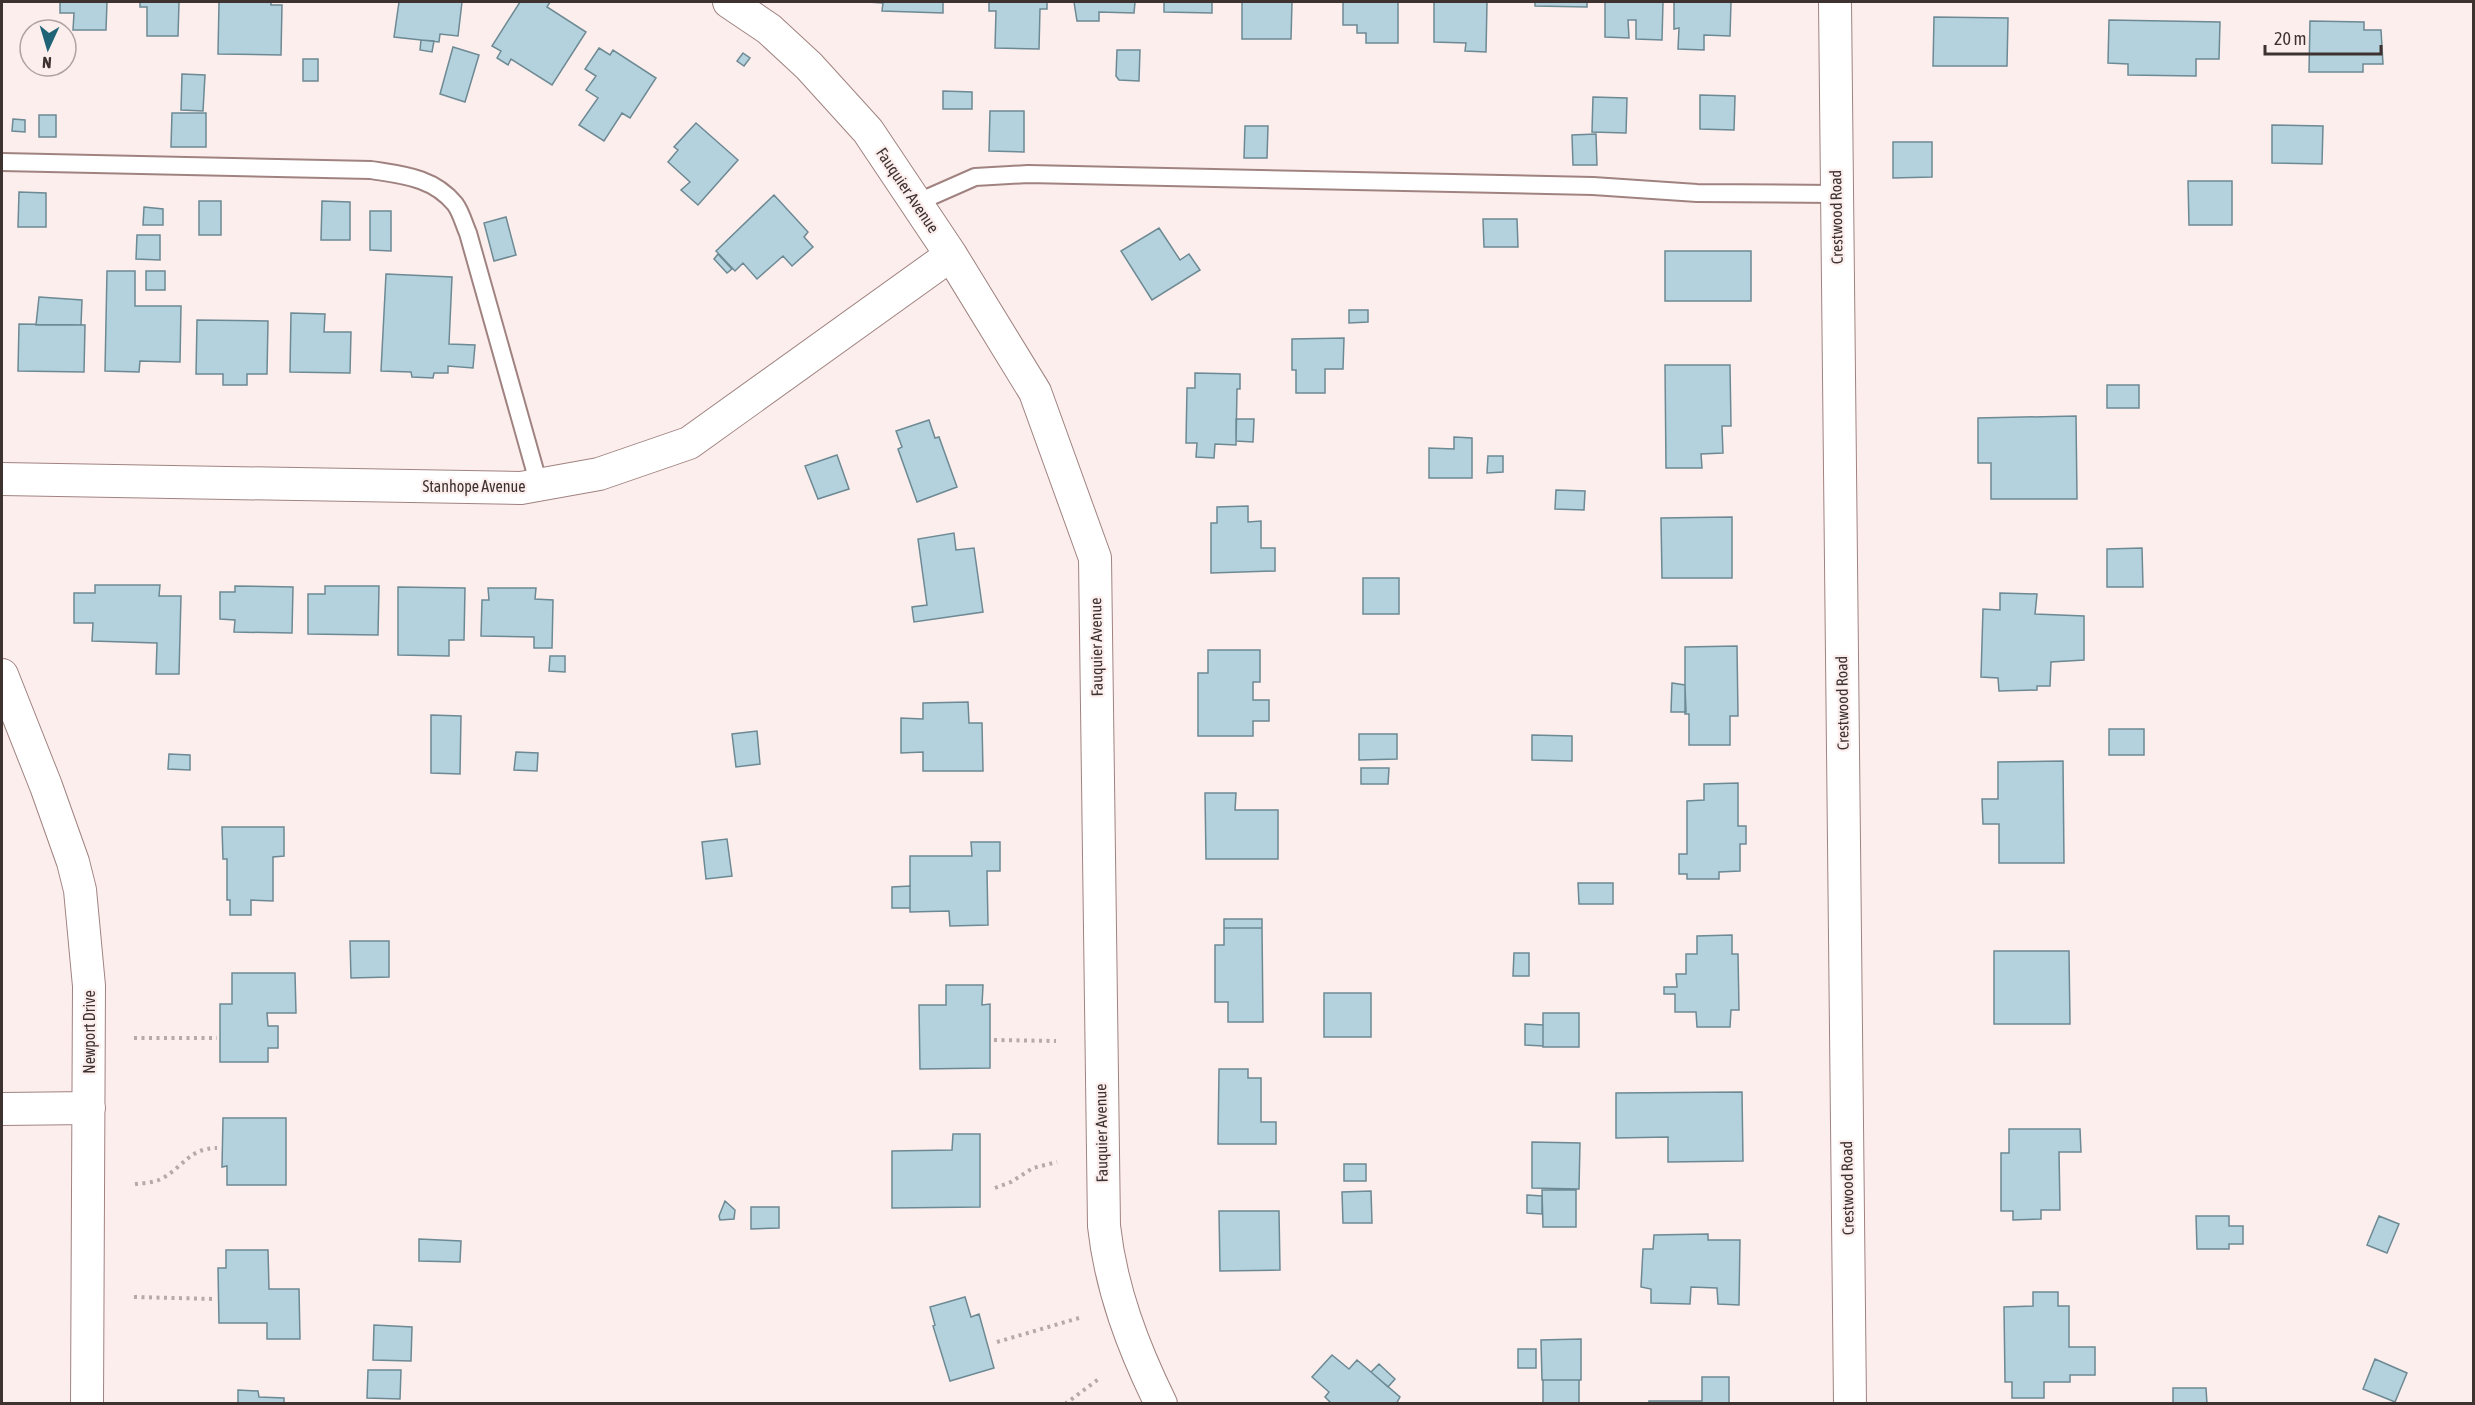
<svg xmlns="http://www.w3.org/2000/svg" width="2475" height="1405" font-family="'Asap Condensed',sans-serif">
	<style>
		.building { fill: #b4d2dd; stroke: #6d8993; stroke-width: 1.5 }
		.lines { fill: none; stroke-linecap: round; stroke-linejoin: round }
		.lane-casing { stroke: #a08380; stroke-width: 20 }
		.street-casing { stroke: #a08380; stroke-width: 34 }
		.path { stroke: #b6aaa9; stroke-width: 4; stroke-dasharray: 3 4.5; stroke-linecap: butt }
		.lane { stroke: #fff; stroke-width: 16 }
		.street { stroke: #fff; stroke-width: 32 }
		.labels { text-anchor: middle; stroke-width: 4.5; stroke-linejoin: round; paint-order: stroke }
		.street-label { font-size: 16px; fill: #3e3231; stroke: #fbeeed }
	</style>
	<rect width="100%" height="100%" fill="#fbeeed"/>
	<path class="building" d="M60,2H107L106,30H73L74,13H60Z
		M140,2H179L178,36H147V7H140Z
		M219,2H271V5H282L281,55L218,54Z
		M399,2H462L458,36L440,34L439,42L394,37Z
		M520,2H550L547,7L586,32L552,85L511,59L508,65L497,58L501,51L492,46Z
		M868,2H943V13L882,11L883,3Z
		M989,2H1047V9H1040L1039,49L995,48L996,11H989Z
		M1074,2H1135L1134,13L1099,12V21H1077Z
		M1164,2H1212V13L1164,12Z
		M1242,2H1292L1291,39H1242Z
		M1343,2H1398V43H1366V33H1357V25H1343Z
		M1434,2H1487L1486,52L1465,51L1466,43L1434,42Z
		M1535,2H1587V7L1535,6Z
		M1605,2H1663L1662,40L1636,39V20H1628L1629,38L1605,37Z
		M1674,2H1731L1730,36L1704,35V50L1678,49L1679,28L1674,29Z
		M1934,17L2008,18L2007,66H1933Z
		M2109,20L2220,22L2219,59H2196V76L2128,75V64L2108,63Z
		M2310,21L2364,22V30H2381L2383,64H2363V72H2309Z
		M421,40L434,41L432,52L420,50Z
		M453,47L479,55L465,102L440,94Z
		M599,48L610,55L613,50L656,78L630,118L622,113L604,141L579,125L598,98L586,90L596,76L585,69Z
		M1117,50H1140L1139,81L1119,80L1116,76Z
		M743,53L750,58L744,66L737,61Z
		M303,59H318V81H303Z
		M182,74L205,75L203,111L181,110Z
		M943,91L972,92V109H943Z
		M1700,95L1735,96L1734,130L1700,129Z
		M1593,97L1627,98L1626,133L1592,132Z
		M990,111H1024V152L989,151Z
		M172,113H206V147H171Z
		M39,115H56V137H39Z
		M13,119L25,120V132L12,131Z
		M696,123L738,160L698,205L681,190L690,182L668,162L678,150L674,147Z
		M2272,125L2323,126L2322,164L2272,163Z
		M1245,126H1268L1267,158H1244Z
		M1596,134L1597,165H1573L1572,135Z
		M1893,142H1932V177L1893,178Z
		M2188,181H2232V225H2189Z
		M19,192L46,193V227H18Z
		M774,195L808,232L804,237L813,247L792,266L783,256L757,279L743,263L735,271L716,251Z
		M199,201H221V235H199Z
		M322,201L350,202V240H321Z
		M144,207L163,209V225H143Z
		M370,211H391V251L370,250Z
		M506,217L516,255L494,261L484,223Z
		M1483,219H1517L1518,247H1484Z
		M1159,228L1180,260L1189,254L1200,270L1152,300L1121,251Z
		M137,235H160V260L136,259Z
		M1665,251H1751V301H1665Z
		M718,254L732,269L727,273L714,259Z
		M107,271H135V306H181L180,362L140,361L139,372L105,371Z
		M146,271H165V290H146Z
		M386,274L452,277L449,344L475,345L473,368L448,366V373H434L433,378L412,377L411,372L381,371Z
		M39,297L82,300L81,325H36Z
		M1349,310H1368V322L1349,323Z
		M291,313L325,314L324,332H351L350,373L290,372Z
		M197,320L268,321L267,374H247V385H223V374H196Z
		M19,324L85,325L84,372L18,371Z
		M1344,338L1343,369H1325V393H1296V370H1292V339Z
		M1665,365H1730L1731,426H1722L1723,453L1701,454L1702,468H1666Z
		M1195,373L1240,374V389H1237L1236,445L1215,444L1214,458L1196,457L1197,443H1186L1187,388H1195Z
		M2107,385H2139V408H2107Z
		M2076,416L2077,499H1991V463H1978V418Z
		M1236,419H1254L1253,442L1236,441Z
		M929,420L935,438L939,437L957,487L917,502L898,449L902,447L896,431Z
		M1454,437L1472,438V478H1429V448L1454,449Z
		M837,455L849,489L818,499L805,466Z
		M1488,456H1503V472L1487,473Z
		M1556,490L1585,491L1584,510L1555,509Z
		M1248,506V522L1261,521V548H1275V571L1211,573V523H1217V507Z
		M1732,517V578H1662L1661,518Z
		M954,533L956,550L974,548L983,612L914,622L912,607L927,605L918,539Z
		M2142,548L2143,587H2107V549Z
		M1363,578H1399V614H1363Z
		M95,585H160L159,596H181L179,674H156L157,643L92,641L93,623H74V593H95Z
		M235,586L293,587L292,633L234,632L235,620L220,619V592H235Z
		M325,586H379L378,635L308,634V594H325Z
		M398,587L465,588L464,640H449V656L398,655Z
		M488,588H536L535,599L553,600L552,648H534V637L481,636L482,600H489Z
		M2000,593L2037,594L2035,614L2084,616V660L2051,662L2050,686H2037V690L1999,691L1998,678L1981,677L1983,609L2000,610Z
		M1737,646L1738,716H1730V745H1689V714H1685V647Z
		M1208,650H1260V682H1253V700H1269V721H1253V736H1198V673H1208Z
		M550,656H565V672L549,671Z
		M1672,683L1685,685L1686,712H1671Z
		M968,702L969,723H982L983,771H923V752L901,753V718L923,719V703Z
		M431,715L461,716L460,774L431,773Z
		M2109,729H2144V755H2109Z
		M757,731L760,764L736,767L732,734Z
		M1359,734H1397V759L1359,760Z
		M1532,735L1572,736V761L1532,760Z
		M516,752L538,753L537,771L514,770Z
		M169,754L190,755V770L168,769Z
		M2063,761L2064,863H1999V824H1983L1982,799H1998V762Z
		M1361,768H1389L1388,784H1361Z
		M1738,783V826H1746V844H1740V871L1719,872V879H1687V874H1679V854H1687V801L1704,800V784Z
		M1205,793H1236L1235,810H1278V859H1206Z
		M222,827H284V856L273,857V901L251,900V915H230V900H227V859H223Z
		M727,839L732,876L706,879L702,842Z
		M971,842H1000V871H987L988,925L950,926L949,911L910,912V856H972Z
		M1578,883H1613V904H1579Z
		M910,886V908H892V887Z
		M1224,919H1262V928H1224Z
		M1224,928H1262L1263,1022H1228V1002H1215V945H1224Z
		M1732,935V954H1738L1739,1010H1731L1730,1027H1697L1696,1012H1675V994H1664V987H1677L1676,974H1686V954H1697V936Z
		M350,941H389V977L351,978Z
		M1994,951H2069L2070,1024H1994Z
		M1514,953H1529V976H1513Z
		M232,973H295L296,1013H267L268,1026H278V1048H268V1062H220V1004H232Z
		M946,985H983L982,1005L990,1004V1068L920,1069L919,1005H946Z
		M1324,993H1371V1037H1324Z
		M1543,1013H1579V1047H1543Z
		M1525,1024L1543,1025V1046L1525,1045Z
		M1219,1069H1248V1078H1261V1122H1276V1144H1218Z
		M1742,1092L1743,1161L1668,1162V1137L1616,1138V1093Z
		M223,1118H286V1185H227V1166L222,1167Z
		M2009,1129H2080L2081,1152H2059L2060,1210H2041V1219L2013,1220V1211H2001V1153H2009Z
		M953,1134H980V1207L892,1208V1151L952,1150Z
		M1532,1142L1580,1143L1579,1189L1532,1188Z
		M1344,1164H1366V1181H1344Z
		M1542,1190H1576V1227H1543Z
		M1371,1191L1372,1223H1343L1342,1192Z
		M1527,1195L1542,1196V1214L1527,1213Z
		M725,1201L735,1210L734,1219L720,1220L719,1216Z
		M751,1207H779V1228L751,1229Z
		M1219,1211H1279L1280,1270L1220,1271Z
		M2196,1216H2229V1226H2243V1244H2229V1249H2197Z
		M2379,1216L2399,1224L2387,1253L2367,1245Z
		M1708,1234V1240H1740L1739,1305L1718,1304L1717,1288L1691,1287L1690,1304L1651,1303V1289L1641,1287L1643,1249H1653L1654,1235Z
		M419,1239L461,1241L460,1262L419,1261Z
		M226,1250H268L269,1289H299L300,1339H267V1323H219L218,1268H226Z
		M2033,1292H2058V1306H2069V1347H2095V1375H2070V1382H2044V1398H2012V1382H2005L2004,1307L2033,1306Z
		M965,1297L971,1317L979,1314L994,1368L950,1381L933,1326L935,1325L930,1307Z
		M374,1325L412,1327L411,1361L373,1360Z
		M1581,1339V1380H1542L1541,1340Z
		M1518,1349H1536V1368H1518Z
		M1332,1355L1349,1369L1357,1360L1400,1397L1396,1404H1332L1325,1397L1329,1392L1312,1377Z
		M2375,1359L2407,1373L2395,1402L2363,1389Z
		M1379,1364L1395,1379L1388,1387L1371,1372Z
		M368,1370H401L400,1399L367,1398Z
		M1702,1377H1729V1404H1649V1401H1702Z
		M1543,1380H1579V1404H1543Z
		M2173,1388H2206L2207,1404H2173Z
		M238,1390L258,1391L259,1397L284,1398V1404H238Z"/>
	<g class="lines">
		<defs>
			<path id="lane" d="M2,162L371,170C402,175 433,177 455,204C461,212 464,224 468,233L539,485
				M916,203L975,177L1028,174L1593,186L1697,193L1836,194"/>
			<path id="street" d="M729,2L769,29L809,66L868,131L951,255L1035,392L1095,558L1104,1226C1111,1289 1133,1347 1161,1404
				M1835,2L1850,1404
				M2,479L521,488L599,474L689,443L951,255
				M2,675L46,786L73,862L80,890L89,986L87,1404
				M2,1109L89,1108"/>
		</defs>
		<use href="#lane" class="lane-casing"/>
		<use href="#street" class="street-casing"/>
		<path class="path" d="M134,1038H217
			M994,1040L1056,1041
			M135,1184C144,1183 154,1183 163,1178C184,1166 190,1148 217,1148
			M995,1188L1011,1182L1033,1168L1057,1162
			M134,1297L215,1299
			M997,1342L1079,1318
			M1065,1404L1100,1378"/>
		<use href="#lane" class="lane"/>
		<use href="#street" class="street"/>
	</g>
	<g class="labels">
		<g class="street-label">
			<text transform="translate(908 190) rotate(56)" y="6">Fauquier Avenue</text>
			<text transform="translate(1836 217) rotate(-91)" y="6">Crestwood Road</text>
			<text x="474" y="492">Stanhope Avenue</text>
			<text transform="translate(1096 647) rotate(-91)" y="6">Fauquier Avenue</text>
			<text transform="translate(1842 703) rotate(-91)" y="6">Crestwood Road</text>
			<text transform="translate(89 1032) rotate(-90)" y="6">Newport Drive</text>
			<text transform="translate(1101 1133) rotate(-91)" y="6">Fauquier Avenue</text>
			<text transform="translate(1847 1188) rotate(-91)" y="6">Crestwood Road</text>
		</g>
	</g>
	<rect width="2475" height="1405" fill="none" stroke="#3e3231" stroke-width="6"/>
	<g transform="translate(48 48) rotate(184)"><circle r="28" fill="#fbeeed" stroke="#afa3a2" stroke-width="1.5"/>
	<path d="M0-4.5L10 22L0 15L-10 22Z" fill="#216376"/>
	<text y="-9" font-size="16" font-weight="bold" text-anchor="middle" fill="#3e3231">N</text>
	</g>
	<path d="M2265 45v9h116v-9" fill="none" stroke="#3e3231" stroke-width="3"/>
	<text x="2274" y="45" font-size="18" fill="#3e3231" stroke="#fbeeed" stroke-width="4.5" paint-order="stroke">20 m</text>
</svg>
